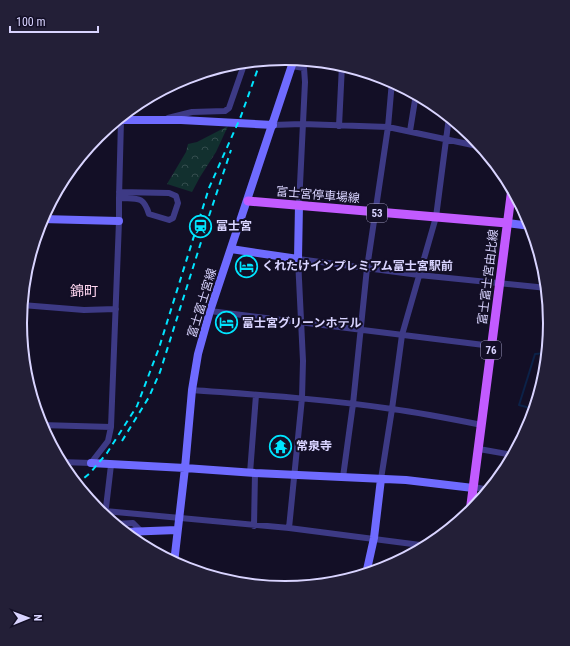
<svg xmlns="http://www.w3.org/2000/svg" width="570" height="646" font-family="'Roboto Condensed','Noto Sans JP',sans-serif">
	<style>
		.forest { fill: url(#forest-crowns) }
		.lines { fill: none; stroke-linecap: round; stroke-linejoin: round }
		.stream { stroke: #0c2248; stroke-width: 2 }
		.street { stroke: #3d3a85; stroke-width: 6 }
		.secondary { stroke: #6f6bff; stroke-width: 8 }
		.primary { stroke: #c25bff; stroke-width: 9 }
		.rail { stroke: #00e5ff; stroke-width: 2; stroke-dasharray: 6 5; stroke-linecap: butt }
		.labels { text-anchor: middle; stroke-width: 4; stroke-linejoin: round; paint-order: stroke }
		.shield { fill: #130f26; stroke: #9e99be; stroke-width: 1 }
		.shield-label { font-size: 11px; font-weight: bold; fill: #d9d4ff }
		.street-label { font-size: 12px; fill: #d9d4ff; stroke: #130f26 }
		.poi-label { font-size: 12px; font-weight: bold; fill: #d9d4ff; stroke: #130f26; text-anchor: start }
		.quarter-label { font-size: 14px; fill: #ffd6f0; stroke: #130f26 }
		.rim { fill: none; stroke: #d9d4ff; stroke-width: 2 }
	</style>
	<defs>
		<pattern id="forest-crowns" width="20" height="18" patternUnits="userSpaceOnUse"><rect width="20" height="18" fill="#12302f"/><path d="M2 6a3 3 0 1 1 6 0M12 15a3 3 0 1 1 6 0" fill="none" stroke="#344d4e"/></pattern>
	</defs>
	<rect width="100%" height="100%" fill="#130f26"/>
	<path class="forest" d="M228,126L216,152L200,177L192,192L167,184L186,152L188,144L197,142Z"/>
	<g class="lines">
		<path class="stream" d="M527,430L530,408L519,405L520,402L535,354L547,353"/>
		<path class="street" d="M292,66L304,68L305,82L299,205
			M168,118L192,112L225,111L229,108L245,62
			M273,125L302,124L388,127L482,147
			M339,126L342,65
			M410,131L416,94
			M119,198C137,199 143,195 149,214L169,220L173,218L178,203L176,196L169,193L119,192
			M22,305L84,310L116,309
			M210,311L492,346
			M20,324V319
			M192,390C259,395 326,399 392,409C422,413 452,419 482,425
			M41,425L111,427
			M479,449L513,455
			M60,462L91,463L108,441L111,427L119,221V198L121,120
			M250,473L256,395
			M343,477L353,404L367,268L388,127L392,81
			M381,479L392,409L402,335L436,217L449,117
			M474,487L489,490
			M105,511L289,528L428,546
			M105,516L111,465
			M114,524L133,523L141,531L134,540
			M254,526L255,473
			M289,528L302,398L303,361L298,259L419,275L547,288"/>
		<path class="secondary" d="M117,120H181L273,125
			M42,219L119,221
			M507,223L531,226
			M231,249L298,259L299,205
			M91,463L185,468L255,473L406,480L473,488
			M124,532L177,530
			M174,563L185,468L192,390L198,354L210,311L294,59
			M366,574L374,538L381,479"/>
		<path class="primary" d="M248,201L507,223
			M470,512L512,188"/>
		<path class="rail" d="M209,216L231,150
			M122,441L149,397L160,372L202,239
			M76,485L90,473L107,453L137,406L159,348L209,188L241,116L261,60"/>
	</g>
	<defs>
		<symbol id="station-ring" viewBox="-11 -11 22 22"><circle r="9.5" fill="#130f26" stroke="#00e5ff" stroke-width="1.5"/><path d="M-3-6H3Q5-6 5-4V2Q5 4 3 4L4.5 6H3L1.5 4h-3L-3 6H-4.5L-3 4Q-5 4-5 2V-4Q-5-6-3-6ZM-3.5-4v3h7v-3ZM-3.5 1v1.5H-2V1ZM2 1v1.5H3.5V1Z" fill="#00e5ff"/></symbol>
		<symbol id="hotel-ring" viewBox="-11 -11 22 22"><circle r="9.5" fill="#130f26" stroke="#00e5ff" stroke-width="1.5"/><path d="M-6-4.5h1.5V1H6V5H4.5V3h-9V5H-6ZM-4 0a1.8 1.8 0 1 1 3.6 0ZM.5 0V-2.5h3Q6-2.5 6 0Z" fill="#00e5ff"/></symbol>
		<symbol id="temple-ring" viewBox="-11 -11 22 22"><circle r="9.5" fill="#130f26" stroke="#00e5ff" stroke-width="1.5"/><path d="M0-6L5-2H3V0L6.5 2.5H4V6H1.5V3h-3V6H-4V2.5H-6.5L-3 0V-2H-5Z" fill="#00e5ff"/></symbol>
	</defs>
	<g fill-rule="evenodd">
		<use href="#station-ring" x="188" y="214" width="25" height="25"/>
		<use href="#hotel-ring" x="234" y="254" width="25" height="25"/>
		<use href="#hotel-ring" x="214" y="310" width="25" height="25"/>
		<use href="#temple-ring" x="268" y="434" width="25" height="25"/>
	</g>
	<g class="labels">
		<g class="shield">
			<rect x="367" y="204" width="20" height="18" rx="3"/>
			<rect x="481" y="341" width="20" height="18" rx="3"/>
		</g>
		<g class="shield-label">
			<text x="377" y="217">53</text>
			<text x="491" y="354">76</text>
		</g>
		<g class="street-label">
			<text transform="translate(318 195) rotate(5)" y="4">富士宮停車場線</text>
			<text transform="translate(488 277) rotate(-83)" y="4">富士富士宮由比線</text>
			<text transform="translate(202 303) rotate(-73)" y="4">富士富士宮線</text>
		</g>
		<g class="poi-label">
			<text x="216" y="230">富士宮</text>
			<text x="262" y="270">くれたけインプレミアム富士宮駅前</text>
			<text x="242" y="327">富士宮グリーンホテル</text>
			<text x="296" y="450">常泉寺</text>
		</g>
		<g class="quarter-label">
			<text x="84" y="296">錦町</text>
		</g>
	</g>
	<path d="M0 0H570V646H0ZM27 323a258 258 0 1 1 516 0a258 258 0 1 1-516 0Z" fill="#231f37" fill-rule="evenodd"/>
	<path class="rim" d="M27 323a258 258 0 1 1 516 0a258 258 0 1 1-516 0Z"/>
	<g transform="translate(28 618) rotate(89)" stroke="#130f26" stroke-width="3" paint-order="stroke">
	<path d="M0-3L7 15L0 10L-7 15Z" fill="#d9d4ff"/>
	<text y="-6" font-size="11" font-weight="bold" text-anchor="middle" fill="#d9d4ff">N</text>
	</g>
	<path d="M10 26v6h88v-6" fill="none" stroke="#d9d4ff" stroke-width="2"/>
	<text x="16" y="26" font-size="12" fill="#d9d4ff" stroke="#130f26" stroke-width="3" paint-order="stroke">100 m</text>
</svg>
